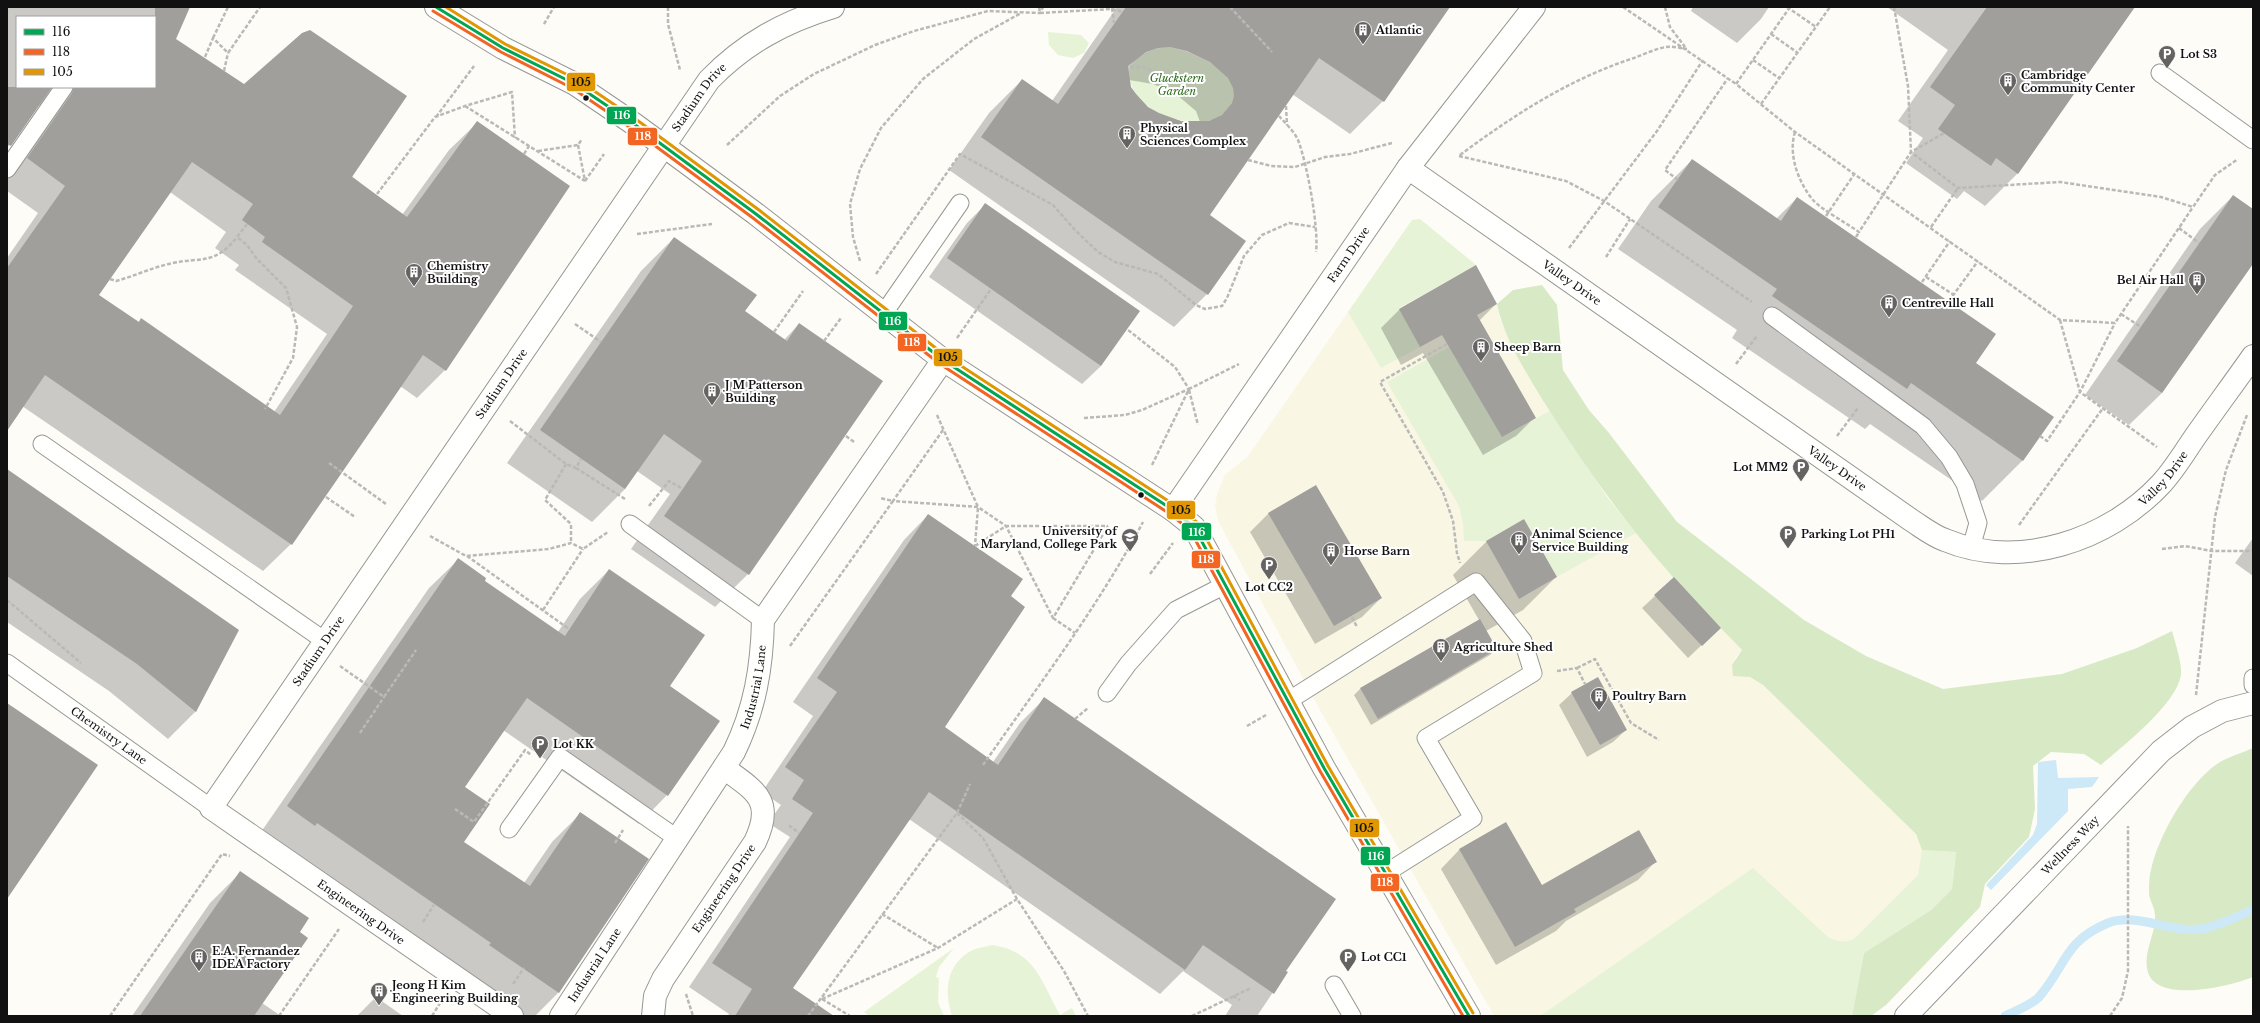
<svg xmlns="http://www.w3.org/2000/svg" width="2260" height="1023" font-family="'Libre Baskerville',serif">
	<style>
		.farmland { fill: #f9f7e4 }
		.green { fill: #e7f3d7 }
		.forest { fill: #d8eac5 }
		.water { fill: #cde8f7 }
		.shadow { fill: #0003; fill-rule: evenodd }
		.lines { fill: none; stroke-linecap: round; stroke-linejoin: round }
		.stream { stroke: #cde8f7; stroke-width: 9 }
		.building { fill: #a19f9c; fill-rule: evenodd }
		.service-casing { stroke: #979795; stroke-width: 19 }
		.minor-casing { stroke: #979795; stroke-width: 24 }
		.tertiary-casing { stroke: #979795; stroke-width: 24 }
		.path { stroke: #b9b9b8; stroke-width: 2.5; stroke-dasharray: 4 2; stroke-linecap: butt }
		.service { stroke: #fffffe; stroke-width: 17 }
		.minor { stroke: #fffffe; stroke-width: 22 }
		.tertiary { stroke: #fffffe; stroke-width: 22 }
		.bus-1-casing { stroke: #fff; stroke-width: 6 }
		.bus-2-casing { stroke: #fff; stroke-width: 6 }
		.bus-3-casing { stroke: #fff; stroke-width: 6 }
		.bus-1 { stroke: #00a651; stroke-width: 3 }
		.bus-2 { stroke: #f26522; stroke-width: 3 }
		.bus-3 { stroke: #e09702; stroke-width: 3 }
		.bus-dot { fill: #111; stroke: #fff; stroke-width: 1.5 }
		.labels { text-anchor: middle; stroke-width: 4; stroke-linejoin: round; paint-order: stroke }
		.poi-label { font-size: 11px; font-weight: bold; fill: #111; stroke: #fff; text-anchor: start }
		.park-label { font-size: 11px; font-style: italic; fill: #2f6b1f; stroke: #fff }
		.street-label { font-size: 11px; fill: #111; stroke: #fff }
		.line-badge { stroke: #fff; stroke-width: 1.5 }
		.badge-label { font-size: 11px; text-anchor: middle; font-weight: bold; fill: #fff }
		.pale-badge-label { font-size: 11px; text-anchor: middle; font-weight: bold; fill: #111 }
	</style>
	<rect width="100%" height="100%" fill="#fdfcf7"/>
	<path class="farmland" d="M1420,219L1476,265L1497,304L1501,322L1526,372L1565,436L1607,497L1665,568L1742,650L1735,658L1750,677L1763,685L1916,834L1922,845L1956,852L1931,910L1864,953L1852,1016H1494L1320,710L1218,521L1215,506L1217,494L1225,475L1248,456L1412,220Z"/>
	<path class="green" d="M1048,32L1081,35L1089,43L1084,53L1073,58L1058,55L1049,45Z
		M1170,47C1193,52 1254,76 1228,109C1220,118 1210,122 1198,122C1172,122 1133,108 1130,78C1128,68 1131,63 1138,58C1149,50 1157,48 1170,47Z
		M1420,219L1476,265L1399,308L1420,347L1381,368L1348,312L1412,220Z
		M1449,347L1502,436L1550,411L1607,497L1636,533L1557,577L1524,519L1486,541H1464L1463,523L1459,506L1387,382Z
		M1922,850L1956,852L1952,889L1931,910L1864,953L1852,1016H1540L1753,868L1828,937C1838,942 1844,943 1854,939L1918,875Z
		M992,945C1035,951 1041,981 1060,1015L1072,1008L1076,1016H952C944,993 946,966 969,952C975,948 985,947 992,945Z
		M954,948L939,967L936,977L939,978L938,1002L944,1016H869L864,1012Z"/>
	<path class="forest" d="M1542,285L1557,305L1563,370L1589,410L1609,433L1677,522L1804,620L1866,656L1943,689L2062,674L2137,648L2172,631C2175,642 2182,663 2181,674C2178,703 2123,746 2101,765L2084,754L2051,752L2033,766L2035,809L2029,837L1985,884L1980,907L1886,1005L1871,1016H1852L1864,953L1931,910L1952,889L1956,852L1922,850L1916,834L1763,685L1750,677L1733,676L1732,665L1742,650C1716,623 1689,596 1665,568C1619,515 1579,458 1542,399C1524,369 1504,338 1497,304L1513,290Z
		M2253,748V977C2231,986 2152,1006 2147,968C2144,950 2156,933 2155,915C2155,908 2150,901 2149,894C2149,887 2149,877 2151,870C2158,836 2188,784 2217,764C2227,757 2242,753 2253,748Z"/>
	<path class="water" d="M2056,760L2058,778L2099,777L2092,787L2068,789V811L1991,890L1986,885L2033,835L2037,824L2038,762Z"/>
	<path class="shadow" d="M7,7H189L175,39L402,215L449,150L477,123L445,370L417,398L400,386L291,544L263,571L22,406L7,428V258L38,213L7,191V176L46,110L38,105L7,148ZM17,17H155V87H17ZM170,192L226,232L215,248L239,265L235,270L327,334L274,412L141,319L138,323L98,295Z
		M1117,7H1445L1448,9L1383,101L1350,134L1292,94L1209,215L1207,294L1174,327L949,170L989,113L1022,80L1052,101ZM1129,80L1153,84L1177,95L1196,111L1200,122L1190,123L1167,118L1148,108L1130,87Z
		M1693,7H1769L1761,19L1737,43L1691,11Z
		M1887,7H2134L2018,173L1985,206L1964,191L1957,199L1906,163L1923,138L1898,121L1948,50Z
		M1692,160L1776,219L1797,198L1975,363L2023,460L1982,501L1870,424L1865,429L1732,338L1737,330L1618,249L1651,201Z
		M2233,196L2253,210V262L2162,393L2129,425L2085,395L2200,229Z
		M986,204L1101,366L1082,384L929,277L967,223Z
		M674,238L744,312L784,340L799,324L748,574L715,607L631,549L670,494L637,471L625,489L592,522L507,463L641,271Z
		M1496,304L1479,321L1535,417L1516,436L1483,455L1423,353L1401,365L1381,328L1400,309Z
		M7,470L238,630L195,712L168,739L109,691L7,622Z
		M1269,513L1381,598L1362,617L1315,644L1250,532Z
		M928,515L1010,596L943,728L993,762L1020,723L1044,699L1286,973L1257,1016H1225L1232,1005L1183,971L1160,994L909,819L792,988L832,1016H728L729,1014L689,987L790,837L768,823L781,805L762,792L813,716L793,702L904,540Z
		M1524,520L1556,577L1523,610L1486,631L1496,649L1490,655L1371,725L1354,695L1360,689L1479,620L1453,575L1486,542Z
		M2253,538V576L2235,563Z
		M458,560L483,581L558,632L580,599L609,570L668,687L667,795L639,824L503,730L463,788V843L524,883L552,842L581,813L647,859L558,993L535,1016H522L259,835L429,588Z
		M1655,596L1707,640L1688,658L1642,608Z
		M1572,693L1626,730L1613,742L1587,757L1559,705Z
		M1506,824L1542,887L1656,861L1638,880L1566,921L1556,931L1496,965L1441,869L1459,850Z
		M241,872L298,932L262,1003L281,1016H132L210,903Z
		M376,997L403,1016H357Z"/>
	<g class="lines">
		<path class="stream" d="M2005,1016C2015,1011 2032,1005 2039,997C2066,966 2064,941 2108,923C2136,912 2170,933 2201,929C2219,926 2237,916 2253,910"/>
	</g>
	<path class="building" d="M155,7H190L176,39L244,84L302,33L310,30L407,96L352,177L407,217L477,121L570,186L446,371L423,355L292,545L45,375L7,431V268L65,186L27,158L72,93L74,87H155ZM192,162L253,204L242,220L265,237L262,242L353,306L280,415L141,318L139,322L99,295Z
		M1126,7H1450L1384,102L1319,58L1210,215L1246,241L1208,295L981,137L1022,79L1058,104ZM1170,47L1187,51L1210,62L1228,78L1233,88L1234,96L1232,103L1222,115L1209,121H1181L1159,113L1148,107L1136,94L1131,87L1128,66L1146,52L1158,48Z
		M1987,7H2135L2018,174L1996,158L1991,166L1938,129L1955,105L1930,87Z
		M7,87H52L11,146L7,144Z
		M1692,159L1781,221L1797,197L1996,334L1976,363L2054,417L2023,461L1911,383L1907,389L1782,303L1772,296L1777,289L1658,207Z
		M2233,195L2253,209V264L2162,393L2117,361Z
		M985,203L1140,311L1101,366L947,258Z
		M674,237L757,295L745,311L787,341L799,323L883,381L749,575L664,516L702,461L664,434L625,489L540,430Z
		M1476,265L1497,304L1477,315L1536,418L1502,437L1442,335L1420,347L1399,309Z
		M7,469L239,630L196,712L137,664L7,576Z
		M1316,485L1382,598L1334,626L1268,513Z
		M928,514L1023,579L1011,596L1025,607L945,727L998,765L1044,697L1336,899L1286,971L1288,972L1274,994L1203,945L1185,970L929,792L793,988L834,1016H735L752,989L712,963L813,813L792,799L804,780L785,767L837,692L817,678Z
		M1524,519L1557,577L1519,599L1486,541Z
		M458,558L486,578L485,581L565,636L609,569L705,635L670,686L720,721L668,796L527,698L465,787L490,804L464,842L530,886L580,812L649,859L559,993L489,945L491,943L317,823L315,826L287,806Z
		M1674,577L1721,628L1702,646L1654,595Z
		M1480,619L1497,649L1378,719L1360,688Z
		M1598,677L1627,730L1600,745L1571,692Z
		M7,703L98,765L7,899Z
		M1506,822L1542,885L1639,830L1657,862L1574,909L1576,912L1515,947L1459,849Z
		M240,871L309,918L300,932L308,938L254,1016H140Z"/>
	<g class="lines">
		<defs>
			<g id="service">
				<path d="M2160,73L2253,140"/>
				<path d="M7,169L64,87"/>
				<path d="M884,313L960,203"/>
				<path d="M1772,316L1923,426L1949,457L1965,484L1978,523L1971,548"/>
				<path d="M42,444L325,641"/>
				<path d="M630,524L763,620"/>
				<path id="s1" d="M7,663L211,808"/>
				<path d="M2253,678V685"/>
				<path d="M1107,693L1128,664L1176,610L1225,585"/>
				<path d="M1288,701L1476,582L1523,641L1533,673L1426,738L1473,818L1386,873"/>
				<path d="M509,829L560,757L678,839"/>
				<path d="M1334,985L1352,1016"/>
			</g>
			<g id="minor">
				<path id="s2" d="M1408,168L1911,520C1922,527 1933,536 1945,540C2019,571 2109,540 2161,484C2174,470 2184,453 2195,437C2214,410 2234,383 2253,356"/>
				<path id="s3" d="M1173,510L1408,168L1534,7"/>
				<path id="s4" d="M512,1016L211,808L709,80C745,43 784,22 833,7"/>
				<path id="s5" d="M561,1016L734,752C755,709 762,667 763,620L943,360"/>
				<path id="s6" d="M653,1016L655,996L663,979L755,842C775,800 755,791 724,768"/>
				<path id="s7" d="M1906,1016L2161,751L2192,727L2222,711L2253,703"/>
			</g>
			<path id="tertiary" d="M436,7L503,48L575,84L634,124L756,214L943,360L1173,510L1194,527L1324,768L1469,1016"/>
		</defs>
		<use href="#service" class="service-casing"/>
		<use href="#minor" class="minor-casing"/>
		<use href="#tertiary" class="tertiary-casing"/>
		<path class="path" d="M668,7V24L680,70
			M1039,7L1040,13L1112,9L1123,12
			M1230,7L1272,52
			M1623,7L1736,84
			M1665,7L1670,27L1685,47
			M1787,7L1816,27
			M1790,7L1736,84L1795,132L2060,320L2115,323L2193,207
			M1894,7L1908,86L1911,152L1958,188L2060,182L2161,197L2193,207L2215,175L2238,159
			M1112,8L1114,23
			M544,24L554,7
			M1771,34L1798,53
			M213,38L228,7
			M205,57L213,38L228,53L260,7
			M1753,60L1779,78
			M1130,67H1143L1182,82
			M224,71L228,53
			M1761,104L1830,7
			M465,106L585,181
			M1286,106L1287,125
			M1279,116C1285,123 1294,131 1298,140C1307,163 1319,228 1316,252
			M436,117L474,66
			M1795,132C1788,154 1798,182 1813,200C1822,210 1848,224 1859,232L1911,152L1944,133
			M578,145L585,181
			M727,145L780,96L814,74L875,45L914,31L988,11L1040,13L1043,7
			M538,151L578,145L582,139
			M524,154L529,146
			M1460,155C1514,115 1569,79 1634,58C1644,54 1655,49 1666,47C1672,46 1680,48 1687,49
			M1459,156L1566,181L1604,201L1752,302
			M1248,160L1271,166L1295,167L1325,157L1350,154L1392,143
			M1678,180L1665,170L1728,78
			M585,181L604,154
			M377,194L435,117L465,106L512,92L515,138
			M1826,216L1855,173
			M247,224L237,237L247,245L257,259L286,288L297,327L293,358L265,409
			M1931,227L1958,188
			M2179,228L2199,243
			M637,234L712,224
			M1856,237L1859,232
			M1569,248L1657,131L1703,60
			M1606,257L1630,219
			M860,261L853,237L850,204L860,169L881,128L923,79L974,39L1023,12
			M876,274L960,154L1053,205L1076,231L1098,252L1115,262L1158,274L1196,305L1205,309L1222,306L1227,298L1244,256L1262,235L1289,223L1315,227
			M1926,277L1954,295
			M110,279L116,281C135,276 153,267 173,263C202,257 215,265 237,237
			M1922,282L1950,241
			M1949,301L1978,261
			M2121,314L2141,327
			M2060,320L2080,392L2157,447
			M575,324L601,342
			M774,332L803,291
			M957,338L991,289
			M824,341L841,318
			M1447,344L1380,382L1443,492L1453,521L1457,553L1460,563
			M1736,364L1757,336
			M1189,390L1198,425
			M937,415L978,507L975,546
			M1084,418L1125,415L1142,410L1189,389L1175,367L1128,330
			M510,421L566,464L576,468L581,459
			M943,430L893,501L978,507L1006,526L1053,618L1108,526
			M846,436L854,442
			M1837,436L1858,408
			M2040,436L2047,441L2080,392L2115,323
			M329,463L386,504
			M566,464L545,500L571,524V543
			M1152,465L1189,389L1239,364
			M576,468L625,499
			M326,497L355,517
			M649,506L669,481L683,489
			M2019,525L2103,408
			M430,536L466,556L549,549L571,543L583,549L608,532
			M975,546L1006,526H1108
			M2162,549L2185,546L2212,551H2253
			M467,556L569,629
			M1150,574L1173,543
			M7,600L81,663
			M543,610L583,549
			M1352,617L1357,627
			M1053,618L1075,633
			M790,646L893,501L880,498
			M340,666L384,697L416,650
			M1577,668L1595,659L1631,723L1659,740
			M1557,671L1577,668L1585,684
			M2196,695L2215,517L2226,470L2247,415
			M1075,719L1088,708
			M1247,726L1266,715
			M360,733L384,697
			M983,765C1038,686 1098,607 1143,522
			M455,809L474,822L525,750L531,755
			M957,813L983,838L1017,899L1064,971L1088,1016
			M789,827L790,826L799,833
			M615,843L623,830
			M882,914L938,948
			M423,922L434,905
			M513,984L524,968
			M686,994L693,1016
			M1233,996L1240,1000
			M822,999L938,948L1017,899
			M822,999L850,1016
			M110,1016L222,854L230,856
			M279,1016L339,929
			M432,1016L442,1000
			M808,1016L957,813L970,784
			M1192,1016L1251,988
			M2110,1016L2122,998L2128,971V826"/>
		<use href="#service" class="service"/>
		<use href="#minor" class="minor"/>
		<use href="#tertiary" class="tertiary"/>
		<defs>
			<path id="bus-1" d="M436,7L503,48L575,84L634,124L756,214L943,360L1173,510L1194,527L1324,768L1469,1016"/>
			<path id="bus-2" d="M433,11L501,52L572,88L631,128L753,218L940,364L1170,514L1190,530L1320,771L1463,1016"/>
			<path id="bus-3" d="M446,7L505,44L578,80L637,120L759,210L946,356L1176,506L1198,523L1328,766L1473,1013"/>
		</defs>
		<use href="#bus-1" class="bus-1-casing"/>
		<use href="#bus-2" class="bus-2-casing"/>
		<use href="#bus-3" class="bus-3-casing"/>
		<use href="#bus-1" class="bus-1"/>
		<use href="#bus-2" class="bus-2"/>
		<use href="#bus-3" class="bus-3"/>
	</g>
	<defs>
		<symbol id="building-pin" viewBox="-11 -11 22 30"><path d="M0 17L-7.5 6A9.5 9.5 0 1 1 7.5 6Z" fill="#646362" stroke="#fff"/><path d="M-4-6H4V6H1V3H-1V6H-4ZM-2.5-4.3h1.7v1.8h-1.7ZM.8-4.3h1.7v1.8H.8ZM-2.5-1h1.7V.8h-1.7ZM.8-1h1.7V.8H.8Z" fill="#fff"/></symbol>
		<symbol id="parking-pin" viewBox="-11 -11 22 30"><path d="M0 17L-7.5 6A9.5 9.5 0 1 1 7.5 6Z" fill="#646362" stroke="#fff"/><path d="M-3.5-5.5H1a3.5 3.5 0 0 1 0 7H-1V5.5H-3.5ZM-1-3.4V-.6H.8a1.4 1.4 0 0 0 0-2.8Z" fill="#fff"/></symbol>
		<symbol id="university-pin" viewBox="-11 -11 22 30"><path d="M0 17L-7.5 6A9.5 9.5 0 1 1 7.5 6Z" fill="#646362" stroke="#fff"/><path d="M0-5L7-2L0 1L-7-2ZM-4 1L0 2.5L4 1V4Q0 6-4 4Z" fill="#fff"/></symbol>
	</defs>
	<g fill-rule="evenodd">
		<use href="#building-pin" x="1353" y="20" width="20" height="27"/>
		<use href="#parking-pin" x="2157" y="44" width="20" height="27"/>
		<use href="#building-pin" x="1998" y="71" width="20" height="27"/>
		<use href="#building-pin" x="1117" y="124" width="20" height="27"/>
		<use href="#building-pin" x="404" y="262" width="20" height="27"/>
		<use href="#building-pin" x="2187" y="270" width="20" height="27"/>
		<use href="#building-pin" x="1879" y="293" width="20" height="27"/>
		<use href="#building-pin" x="1471" y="337" width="20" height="27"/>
		<use href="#building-pin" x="702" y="381" width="20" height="27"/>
		<use href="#parking-pin" x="1791" y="457" width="20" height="27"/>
		<use href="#parking-pin" x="1778" y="524" width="20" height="27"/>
		<use href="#university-pin" x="1120" y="527" width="20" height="27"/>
		<use href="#building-pin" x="1509" y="530" width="20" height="27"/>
		<use href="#building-pin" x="1321" y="541" width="20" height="27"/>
		<use href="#parking-pin" x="1259" y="555" width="20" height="27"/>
		<use href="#building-pin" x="1431" y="637" width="20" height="27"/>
		<use href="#building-pin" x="1589" y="686" width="20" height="27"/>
		<use href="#parking-pin" x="530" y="734" width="20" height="27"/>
		<use href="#building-pin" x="189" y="947" width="20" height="27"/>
		<use href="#parking-pin" x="1338" y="947" width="20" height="27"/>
		<use href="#building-pin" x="369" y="981" width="20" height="27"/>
	</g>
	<g class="bus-dot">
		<circle cx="586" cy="98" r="3.5"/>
		<circle cx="1141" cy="495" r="3.5"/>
	</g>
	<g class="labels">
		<g class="poi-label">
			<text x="1376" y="34">Atlantic</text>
			<text x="2180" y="58">Lot S3</text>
			<text x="2021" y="79">Cambridge<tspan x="2021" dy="13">Community Center</tspan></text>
			<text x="1140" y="132">Physical<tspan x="1140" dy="13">Sciences Complex</tspan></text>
			<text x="427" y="270">Chemistry<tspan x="427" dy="13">Building</tspan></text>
			<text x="2184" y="284" text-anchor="end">Bel Air Hall</text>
			<text x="1902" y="307">Centreville Hall</text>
			<text x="1494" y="351">Sheep Barn</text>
			<text x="725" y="389">J M Patterson<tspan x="725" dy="13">Building</tspan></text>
			<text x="1788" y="471" text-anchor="end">Lot MM2</text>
			<text x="1117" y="535" text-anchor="end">University of<tspan x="1117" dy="13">Maryland, College Park</tspan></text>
			<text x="1532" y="538">Animal Science<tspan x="1532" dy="13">Service Building</tspan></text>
			<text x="1801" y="538">Parking Lot PH1</text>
			<text x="1344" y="555">Horse Barn</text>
			<text x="1269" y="591" text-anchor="middle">Lot CC2</text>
			<text x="1454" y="651">Agriculture Shed</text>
			<text x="1612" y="700">Poultry Barn</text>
			<text x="553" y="748">Lot KK</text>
			<text x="212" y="955">E.A. Fernandez<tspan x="212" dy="13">IDEA Factory</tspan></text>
			<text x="1361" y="961">Lot CC1</text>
			<text x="392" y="989">Jeong H Kim<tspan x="392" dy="13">Engineering Building</tspan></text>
		</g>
		<g class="park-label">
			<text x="1177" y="82">Gluckstern<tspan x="1177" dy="13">Garden</tspan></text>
		</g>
		<g class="street-label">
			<text dy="4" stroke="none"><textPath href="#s4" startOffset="1228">Stadium Drive</textPath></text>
			<text dy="4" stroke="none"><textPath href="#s3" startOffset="310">Farm Drive</textPath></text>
			<text dy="4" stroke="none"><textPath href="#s2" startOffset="200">Valley Drive</textPath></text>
			<text dy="4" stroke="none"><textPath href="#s4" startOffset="880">Stadium Drive</textPath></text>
			<text dy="4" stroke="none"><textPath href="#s2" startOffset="524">Valley Drive</textPath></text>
			<text dy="4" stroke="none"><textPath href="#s2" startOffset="896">Valley Drive</textPath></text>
			<text dy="4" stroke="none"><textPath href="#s4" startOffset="556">Stadium Drive</textPath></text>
			<text dy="4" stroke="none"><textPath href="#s5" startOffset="384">Industrial Lane</textPath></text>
			<text dy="4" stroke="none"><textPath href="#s1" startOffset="125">Chemistry Lane</textPath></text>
			<text dy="4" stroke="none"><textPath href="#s7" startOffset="237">Wellness Way</textPath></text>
			<text dy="4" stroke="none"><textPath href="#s6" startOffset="148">Engineering Drive</textPath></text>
			<text transform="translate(361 912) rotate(35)" y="4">Engineering Drive</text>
			<text dy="4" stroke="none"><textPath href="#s5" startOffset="61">Industrial Lane</textPath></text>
		</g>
	</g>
	<g class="line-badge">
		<rect x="566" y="72" width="30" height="20" rx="4" fill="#e09702"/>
		<rect x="606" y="106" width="31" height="19" rx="4" fill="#00a651"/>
		<rect x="627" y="127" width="31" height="19" rx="4" fill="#f26522"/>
		<rect x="878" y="311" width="30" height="20" rx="4" fill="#00a651"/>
		<rect x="897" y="333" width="30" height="19" rx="4" fill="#f26522"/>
		<rect x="933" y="348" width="30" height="19" rx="4" fill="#e09702"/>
		<rect x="1166" y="500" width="30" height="20" rx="4" fill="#e09702"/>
		<rect x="1181" y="522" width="31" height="19" rx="4" fill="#00a651"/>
		<rect x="1191" y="550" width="30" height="19" rx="4" fill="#f26522"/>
		<rect x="1349" y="818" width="31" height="20" rx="4" fill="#e09702"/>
		<rect x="1360" y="846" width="31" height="20" rx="4" fill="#00a651"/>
		<rect x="1370" y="873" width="30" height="19" rx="4" fill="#f26522"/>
	</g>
	<g class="badge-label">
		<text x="622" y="119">116</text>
		<text x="643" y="140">118</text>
		<text x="893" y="325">116</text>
		<text x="912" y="346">118</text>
		<text x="1197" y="536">116</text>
		<text x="1206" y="563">118</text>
		<text x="1376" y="860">116</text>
		<text x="1385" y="886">118</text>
	</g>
	<g class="pale-badge-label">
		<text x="581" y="86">105</text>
		<text x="948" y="361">105</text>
		<text x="1181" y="514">105</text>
		<text x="1364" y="832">105</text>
	</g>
	<rect width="2260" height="1023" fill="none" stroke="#111111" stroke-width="16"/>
	<rect x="16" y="16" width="140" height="72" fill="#ffffff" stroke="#a0a0a0"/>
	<rect x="24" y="29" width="20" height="6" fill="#00a651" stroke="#a0a0a0"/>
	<text x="52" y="36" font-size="12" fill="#111111">116</text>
	<rect x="24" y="49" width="20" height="6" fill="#f26522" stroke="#a0a0a0"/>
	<text x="52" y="56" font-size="12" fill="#111111">118</text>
	<rect x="24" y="69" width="20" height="6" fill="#e09702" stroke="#a0a0a0"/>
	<text x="52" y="76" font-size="12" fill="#111111">105</text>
</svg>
